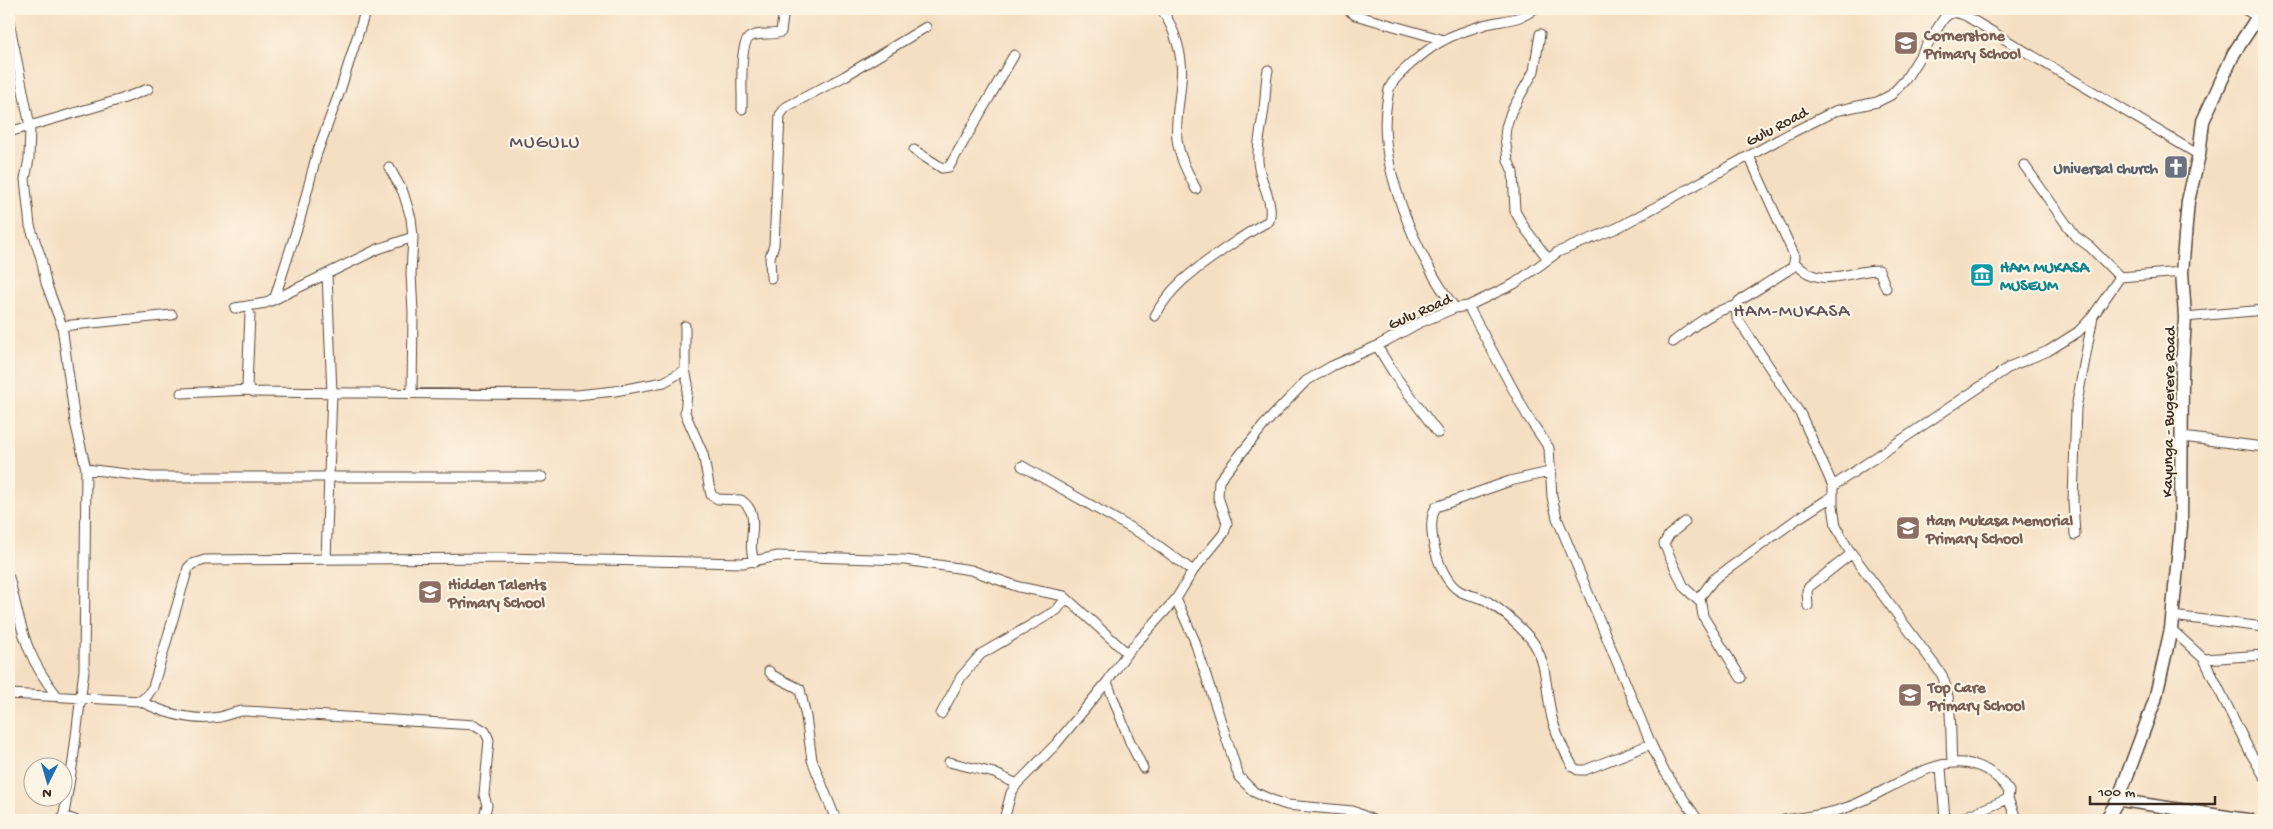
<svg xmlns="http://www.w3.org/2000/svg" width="2273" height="829" font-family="'Gochi Hand',sans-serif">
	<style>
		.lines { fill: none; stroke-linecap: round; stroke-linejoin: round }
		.street-casing { stroke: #574537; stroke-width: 11 }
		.secondary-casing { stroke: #574537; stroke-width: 14 }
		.primary-casing { stroke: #574537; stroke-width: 15 }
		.street { stroke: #fff; stroke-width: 9 }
		.secondary { stroke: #fff; stroke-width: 11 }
		.primary { stroke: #fff; stroke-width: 12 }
		.labels { text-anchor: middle; stroke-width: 4.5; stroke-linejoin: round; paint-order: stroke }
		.education-label { font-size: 16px; font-weight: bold; fill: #785e54; stroke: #fcf5e5; text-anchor: start }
		.street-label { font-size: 16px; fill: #3b2a1e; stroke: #fcf5e5 }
		.worship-label { font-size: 16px; font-weight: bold; fill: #5b616d; stroke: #fcf5e5; text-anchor: end }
		.culture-label { font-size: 16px; font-weight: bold; fill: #0d838f; stroke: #fcf5e5; text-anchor: start }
		.quarter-label { font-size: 19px; letter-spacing: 1px; fill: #61525e; stroke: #fcf5e5 }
	</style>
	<rect width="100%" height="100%" fill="#fcf5e5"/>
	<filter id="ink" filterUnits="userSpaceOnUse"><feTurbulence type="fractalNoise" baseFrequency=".02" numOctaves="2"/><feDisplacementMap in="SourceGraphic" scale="10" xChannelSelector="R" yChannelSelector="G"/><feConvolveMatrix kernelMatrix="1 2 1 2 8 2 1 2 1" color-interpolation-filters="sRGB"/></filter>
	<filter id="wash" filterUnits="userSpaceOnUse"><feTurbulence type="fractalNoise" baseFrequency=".0096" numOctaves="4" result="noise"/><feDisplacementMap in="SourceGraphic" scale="20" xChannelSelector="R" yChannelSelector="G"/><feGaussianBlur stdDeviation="1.12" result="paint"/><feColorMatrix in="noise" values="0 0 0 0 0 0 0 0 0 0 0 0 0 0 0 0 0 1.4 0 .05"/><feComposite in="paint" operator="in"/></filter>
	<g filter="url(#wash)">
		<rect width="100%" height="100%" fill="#f5dfc3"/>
	</g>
	<g filter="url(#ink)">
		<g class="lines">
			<defs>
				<path id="street" d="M1161,9C1175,28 1184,58 1181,81C1180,101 1175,119 1177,139C1179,157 1188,173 1196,189
					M1347,9L1355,15L1444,40
					M2244,9L2264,21
					M9,21L30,126L29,159L25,179L30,226L41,258L46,283L62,326L75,422L86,469L84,670L73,761L63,820
					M1540,34L1534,71L1511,112L1506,127L1505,137L1508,160L1513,172L1515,211L1524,227L1548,259
					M742,109C743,95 738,44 750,37C759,32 771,36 781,32L784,9
					M9,132L122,99L148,89
					M914,150L942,168L949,167L1014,55
					M1749,156L1795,257L1793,267L1739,301L1736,306L1737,318L1801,415L1833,486V506L1836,526L1847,547L1942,675C1953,703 1950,734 1952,763
					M2024,165L2075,236L2090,247L2120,277
					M389,167L403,192L411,218L413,237L411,274L413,312L412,393
					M1795,263C1821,291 1847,270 1879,270L1886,288
					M771,278L770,257L774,245L780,115L786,107L845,76L926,27
					M271,301L378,249L413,237
					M1468,306L1528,417L1549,448L1552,497L1557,518L1651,744L1663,769L1698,820
					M235,308L266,303L275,297L300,219L317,153L340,91L366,9
					M1455,308C1418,260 1376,163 1387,102C1388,98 1388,91 1390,87C1397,73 1430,47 1444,40C1457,33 1474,28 1487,24C1503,20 1522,20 1534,9
					M1155,316C1171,285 1196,269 1223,250C1238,240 1253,229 1269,221C1275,201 1259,182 1258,161C1257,143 1262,126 1264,108C1266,95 1265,84 1268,70
					M2185,317L2264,310
					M62,326L172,315
					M1673,342C1693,327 1712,310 1736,306
					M1377,346L1396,377L1438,433
					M685,370L688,384L685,413L703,454L711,495L718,499L741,500C764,515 744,542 755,562
					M250,390L247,386L250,314
					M181,393L250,390L254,392L577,395L615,391L664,382L685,370V326
					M2182,437L2264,447
					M1022,466L1145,536L1193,571
					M86,469L151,477H542
					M1549,472L1510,481L1436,507C1424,526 1439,578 1458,590C1466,596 1478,595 1487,601C1502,610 1518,625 1530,638C1549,661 1545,694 1553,722C1558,738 1565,753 1573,767L1578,770H1585L1651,744
					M1833,486L2011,366L2048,351L2078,332L2093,316L2120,277L2182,272
					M1685,522L1669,535L1664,544L1684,587L1701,603
					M2075,535L2073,501L2076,408L2093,316
					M326,559L332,392L327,275
					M9,578C22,628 24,655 58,697
					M1176,599L1194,639L1239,777L1254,792L1272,800L1287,805L1353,811L1373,820
					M1808,606L1807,591L1809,587L1851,554
					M2172,616L2264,627
					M2171,629L2204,659L2264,655
					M2204,659L2250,752L2264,776
					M769,671L772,675L800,689L806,717L812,760L836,820
					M1741,678L1703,616L1700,597L1714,579L1797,519L1833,496
					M1107,682L1130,742L1143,768
					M9,694L140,701L147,696L153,687L188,568L192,564L205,560L498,558L743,563L778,556L905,560L971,570L1019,587L1064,596L1127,653
					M140,701C164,713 192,722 220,717C229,715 236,710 246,711L475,725L485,731L489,740L484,795L487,805L483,820
					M941,714L961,677L981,654L1057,610L1066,598
					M949,762L994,773L1017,784
					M1941,767L1945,820
					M63,816L75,820
					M1004,820L1011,793L1017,784L1056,744L1107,682L1127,653L1176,599L1193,571L1224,533L1227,523L1218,497L1219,481L1264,425L1306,381L1332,366L1377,346L1419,323L1455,308L1468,306L1514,284L1558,252L1617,228L1789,134L1835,111L1877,102L1891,95L1905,80L1944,18C1952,11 1956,12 1966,16L2199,155
					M1784,820C1801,818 1832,813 1848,807C1899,789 1963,727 2009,791L2008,799L2017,820
					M1957,820L2008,799"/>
				<path id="secondary" d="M2118,800L2250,820"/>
				<path id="primary" d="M2106,820L2118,800L2155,700L2171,629L2181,526L2182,372L2185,317L2182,272L2188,201L2199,155L2203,121L2234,53L2263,9"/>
			</defs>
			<use href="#street" class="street-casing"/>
			<use href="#secondary" class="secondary-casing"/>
			<use href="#primary" class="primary-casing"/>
			<use href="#street" class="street"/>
			<use href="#secondary" class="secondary"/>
			<use href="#primary" class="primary"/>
		</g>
	</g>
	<defs>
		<symbol id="school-square" viewBox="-11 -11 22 22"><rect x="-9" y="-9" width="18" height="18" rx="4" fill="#8d6e63" stroke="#fcf5e5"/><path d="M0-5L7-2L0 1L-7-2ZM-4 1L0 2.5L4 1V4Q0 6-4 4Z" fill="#fff"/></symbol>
		<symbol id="church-square" viewBox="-11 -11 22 22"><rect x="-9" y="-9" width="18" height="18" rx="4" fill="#6b7280" stroke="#fcf5e5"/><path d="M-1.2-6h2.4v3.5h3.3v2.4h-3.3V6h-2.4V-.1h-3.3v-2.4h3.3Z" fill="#fff"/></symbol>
		<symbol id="museum-square" viewBox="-11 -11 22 22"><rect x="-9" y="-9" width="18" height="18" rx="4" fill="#0f9aa8" stroke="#fcf5e5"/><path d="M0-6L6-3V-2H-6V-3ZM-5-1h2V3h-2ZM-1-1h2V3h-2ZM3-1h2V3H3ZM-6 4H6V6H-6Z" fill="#fff"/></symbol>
	</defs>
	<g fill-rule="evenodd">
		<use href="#school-square" x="1892" y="29" width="28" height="28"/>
		<use href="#church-square" x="2162" y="153" width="28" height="28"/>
		<use href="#museum-square" x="1968" y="261" width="28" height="28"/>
		<use href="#school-square" x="1894" y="514" width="28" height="28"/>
		<use href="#school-square" x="416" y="578" width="28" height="28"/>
		<use href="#school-square" x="1896" y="681" width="28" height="28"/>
	</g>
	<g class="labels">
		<g class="education-label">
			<text x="1924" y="40">Cornerstone<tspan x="1924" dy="18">Primary School</tspan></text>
			<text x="1926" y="525">Ham Mukasa Memorial<tspan x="1926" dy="18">Primary School</tspan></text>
			<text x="448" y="589">Hidden Talents<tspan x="448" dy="18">Primary School</tspan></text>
			<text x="1928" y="692">Top Care<tspan x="1928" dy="18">Primary School</tspan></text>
		</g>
		<g class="street-label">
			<text transform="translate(1776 125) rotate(-28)" y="6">Gulu Road</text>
			<text transform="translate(1419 310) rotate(-24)" y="6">Gulu Road</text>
			<text transform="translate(2167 412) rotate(-89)" y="6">Kayunga - Bugerere Road</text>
		</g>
		<g class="worship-label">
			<text x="2158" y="173">Universal church</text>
		</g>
		<g class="culture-label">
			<text x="2000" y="272">HAM MUKASA<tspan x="2000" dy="18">MUSEUM</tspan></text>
		</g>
		<g class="quarter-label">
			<text x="545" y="147">MUGULU</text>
			<text x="1792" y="316">HAM-MUKASA</text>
		</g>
	</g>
	<rect width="2273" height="829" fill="none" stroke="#fcf5e5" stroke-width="30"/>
	<g transform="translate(48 782) rotate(185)"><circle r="24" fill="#fcf5e5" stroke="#afa495"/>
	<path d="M0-4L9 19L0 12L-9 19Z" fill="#1f6fb2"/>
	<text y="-8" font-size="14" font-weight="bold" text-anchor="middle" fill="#3b2a1e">N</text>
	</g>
	<path d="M2090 796v8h125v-8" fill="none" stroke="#3b2a1e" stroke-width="2.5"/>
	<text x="2098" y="796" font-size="15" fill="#3b2a1e" stroke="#fcf5e5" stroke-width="4" paint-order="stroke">100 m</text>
</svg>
